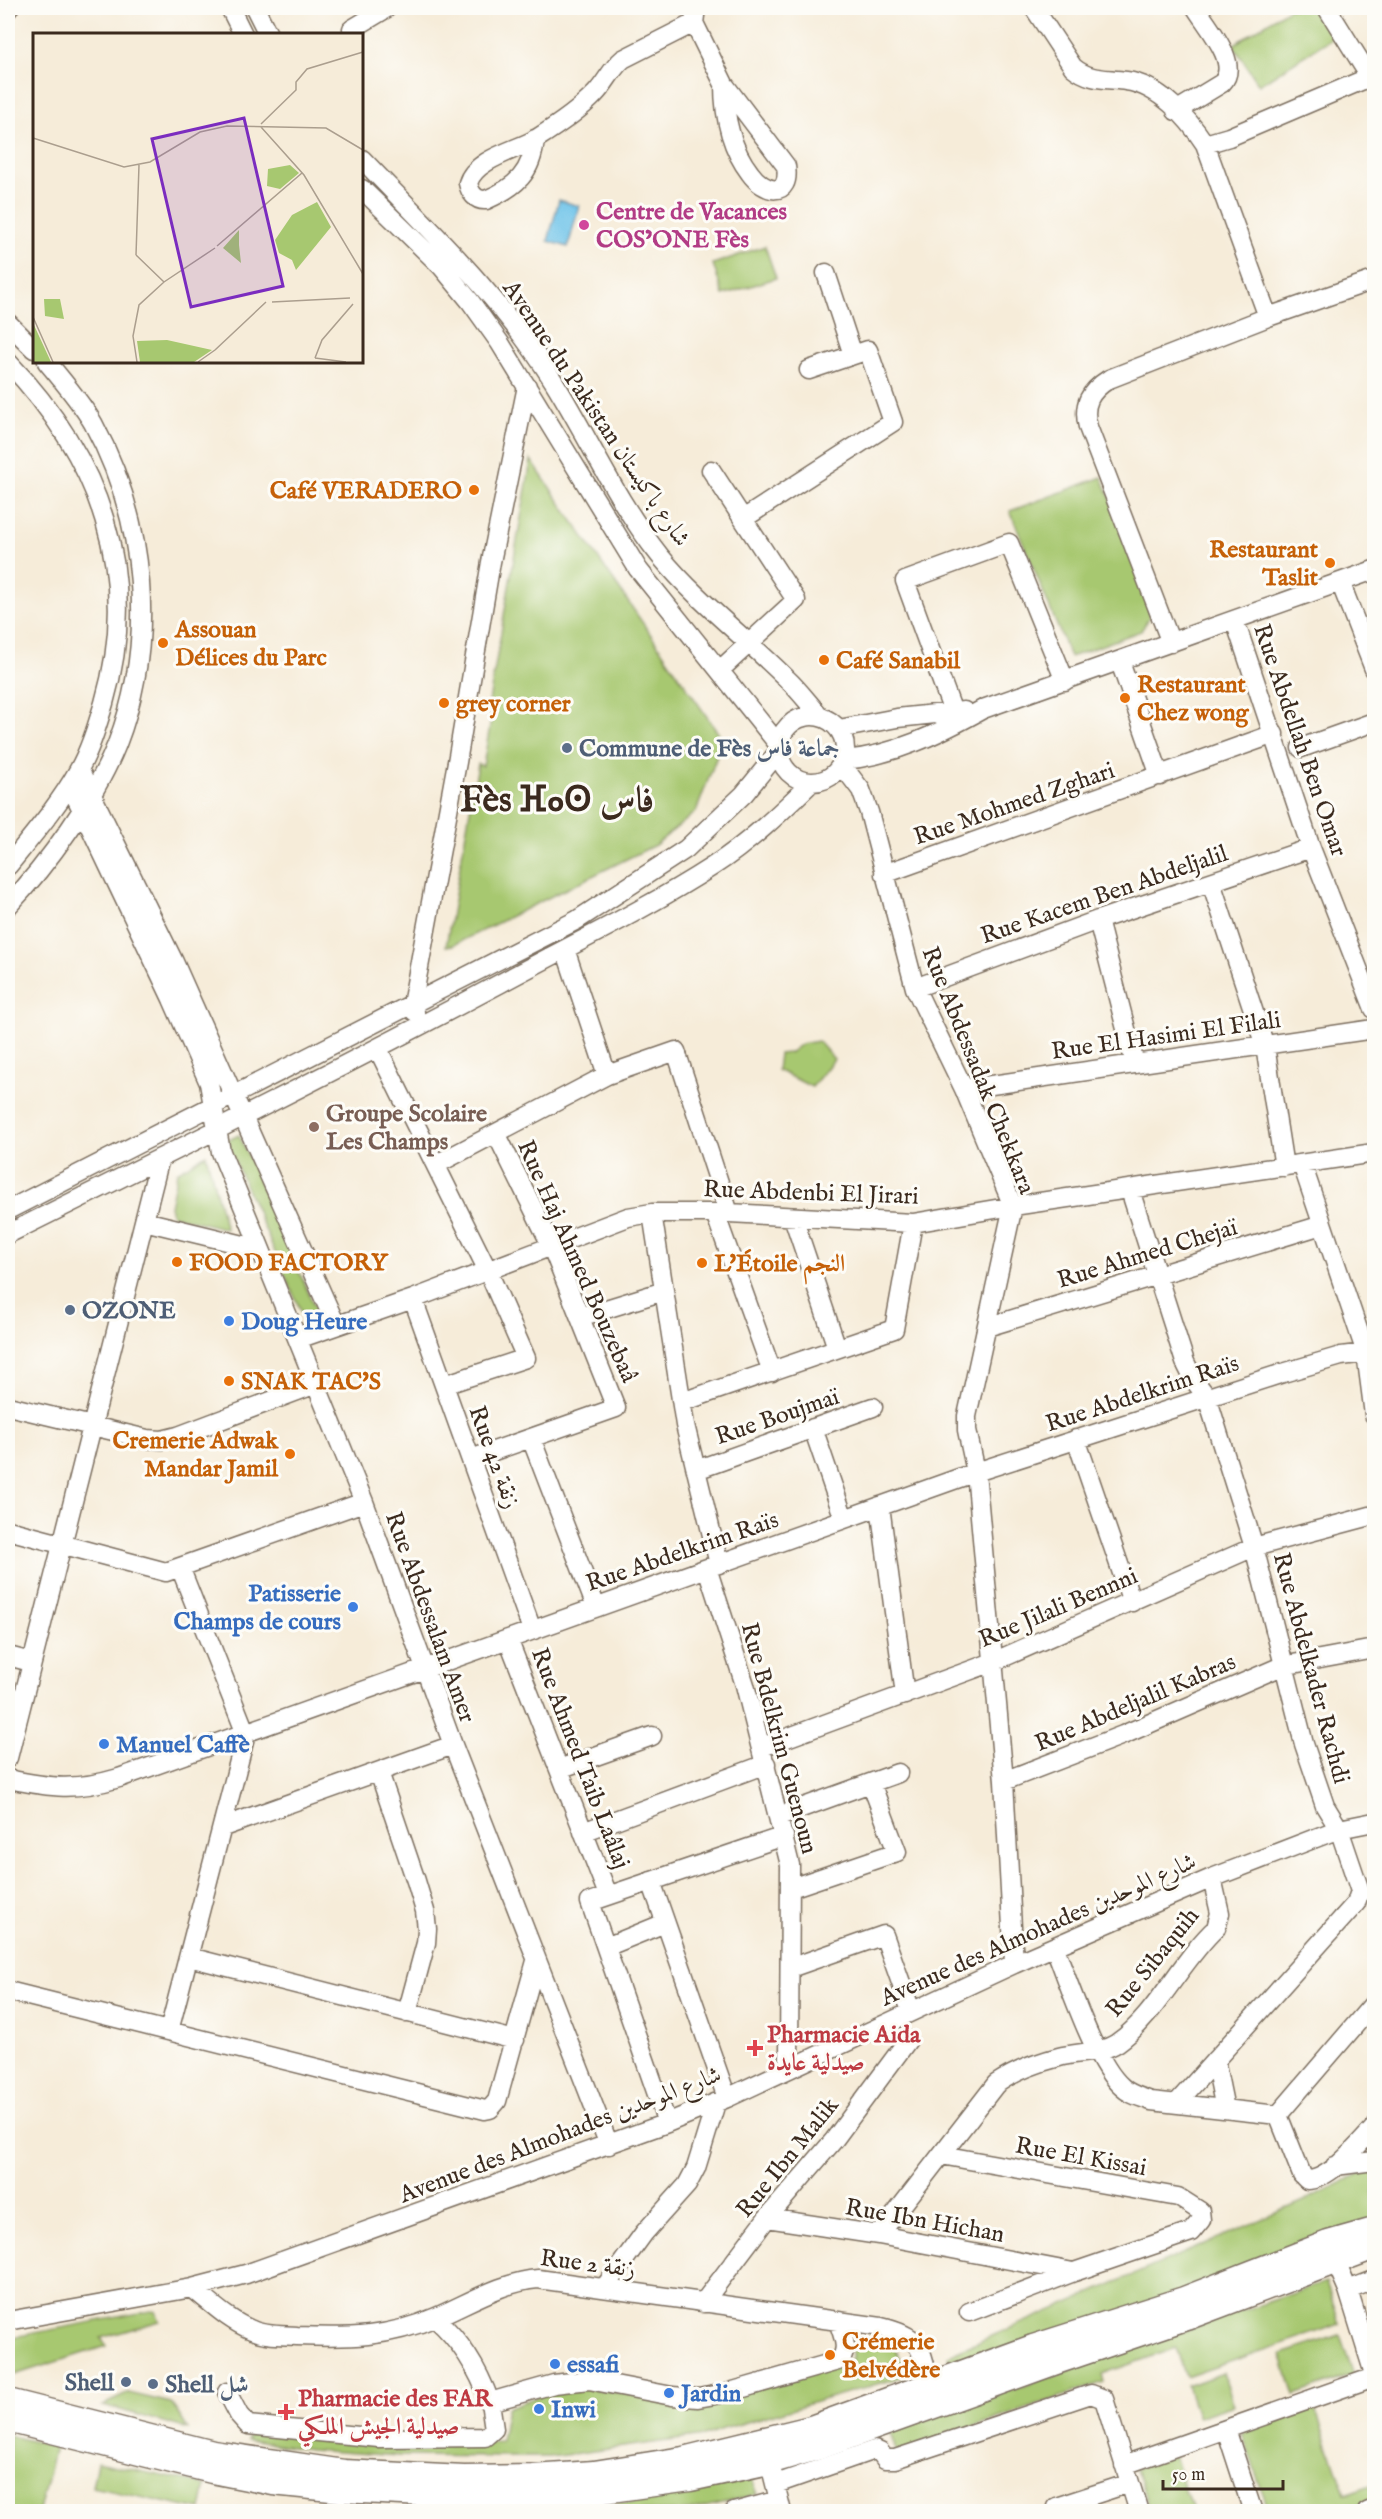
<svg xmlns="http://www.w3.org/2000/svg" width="1382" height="2519" font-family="'IM FELL English',Amiri,'Noto Sans Tifinagh',serif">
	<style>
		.green { fill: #a7c870; stroke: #717947; stroke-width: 1.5 }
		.water { fill: #6cc2e9; stroke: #547684; stroke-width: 1.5 }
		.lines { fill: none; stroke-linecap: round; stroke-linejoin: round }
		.minor-casing { stroke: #7c6e5f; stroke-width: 21 }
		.major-casing { stroke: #7c6e5f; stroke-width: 27 }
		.minor { stroke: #fff; stroke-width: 18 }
		.major { stroke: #fff; stroke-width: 24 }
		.hotel-dot { fill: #d1479c; stroke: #fdfcf7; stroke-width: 2 }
		.food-dot { fill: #e8710a; stroke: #fdfcf7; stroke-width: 2 }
		.service-dot { fill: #5c6f8a; stroke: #fdfcf7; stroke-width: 2 }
		.education-dot { fill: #8d6e63; stroke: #fdfcf7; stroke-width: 2 }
		.shop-dot { fill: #3f7fe0; stroke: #fdfcf7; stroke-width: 2 }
		.health-dot { fill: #e0444e; stroke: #fdfcf7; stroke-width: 2 }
		.labels { text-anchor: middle; stroke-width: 6; stroke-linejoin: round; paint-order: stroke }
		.hotel-label { font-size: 24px; font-weight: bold; fill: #b23c85; stroke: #fdfcf7; text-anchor: start }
		.street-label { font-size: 24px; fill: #3b2a1e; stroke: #fdfcf7 }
		.food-label { font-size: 24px; font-weight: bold; fill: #c56008; stroke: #fdfcf7; text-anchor: start }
		.service-label { font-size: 24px; font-weight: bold; fill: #4e5e75; stroke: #fdfcf7; text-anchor: start }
		.education-label { font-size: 24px; font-weight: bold; fill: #785e54; stroke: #fdfcf7; text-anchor: start }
		.shop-label { font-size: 24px; font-weight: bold; fill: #366cbe; stroke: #fdfcf7; text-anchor: start }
		.health-label { font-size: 24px; font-weight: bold; fill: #be3a42; stroke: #fdfcf7; text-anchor: start }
		.town-label { font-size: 36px; font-weight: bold; fill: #3b2a1e; stroke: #fdfcf7 }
		.inset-road { fill: none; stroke: #ab9e8e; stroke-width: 1.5 }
		.view { fill: #7b2cbf; fill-opacity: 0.15; stroke: #7b2cbf; stroke-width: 3 }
		.inset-edge { fill: none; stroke: #3b2a1e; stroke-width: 3 }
	</style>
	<rect width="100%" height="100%" fill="#fdfcf7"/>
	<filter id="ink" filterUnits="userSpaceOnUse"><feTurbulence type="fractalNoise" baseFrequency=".0167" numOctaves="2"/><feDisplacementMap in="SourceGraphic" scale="12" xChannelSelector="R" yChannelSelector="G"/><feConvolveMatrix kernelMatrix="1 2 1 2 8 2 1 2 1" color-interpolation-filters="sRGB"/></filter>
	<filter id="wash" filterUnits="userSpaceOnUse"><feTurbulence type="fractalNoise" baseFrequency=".008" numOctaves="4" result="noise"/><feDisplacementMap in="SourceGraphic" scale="24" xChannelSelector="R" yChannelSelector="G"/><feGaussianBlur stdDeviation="1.35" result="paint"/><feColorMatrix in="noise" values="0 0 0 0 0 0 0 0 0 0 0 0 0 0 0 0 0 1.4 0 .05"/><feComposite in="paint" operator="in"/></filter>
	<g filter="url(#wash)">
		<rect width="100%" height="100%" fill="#f6ecd9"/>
		<path class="green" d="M1290,8H1316L1335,36L1259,85L1233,45Z
			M765,246L776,278L723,295L713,264Z
			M531,460L723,740L696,812L655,845L453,945L446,946L478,764L483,766L492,714L487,713Z
			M1102,477L1151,602L1149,618L1141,631L1070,657L1010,511Z
			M818,1041L834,1059L812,1087L777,1070L779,1054L789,1053L801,1044Z
			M239,1135L319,1317L306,1323L226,1141Z
			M206,1154L226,1229L172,1215L170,1206L177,1172Z
			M1374,2167V2221L1299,2241L1260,2268L954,2372L949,2356L955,2352L1304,2201Z
			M1326,2282L1340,2324L1186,2377L1176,2348L1102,2374L1104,2382L897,2453L890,2432Z
			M155,2310L160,2321L101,2338L106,2346L8,2377V2338Z
			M1340,2335L1354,2375L1294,2395L1281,2354Z
			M872,2337L890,2342L905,2365V2376L723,2429L704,2436L550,2457H510L401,2456L309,2450L248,2440L249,2432L427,2446L501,2441L507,2408L568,2385L696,2405L852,2359V2340Z
			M1223,2373L1234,2405L1198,2417L1187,2386Z
			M129,2393L171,2403L188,2429L103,2405Z
			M1315,2408L1345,2494L1374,2484V2500L1341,2511H1269L1242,2433Z
			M8,2435L55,2447L39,2511H8Z
			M1174,2456L1192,2511H1150L1136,2469Z
			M97,2462L206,2485L201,2510L92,2487Z
			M751,2478L758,2494L689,2511H508L611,2505L672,2496Z"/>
		<path class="water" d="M559,200L579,206L568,247L548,241Z"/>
	</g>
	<g filter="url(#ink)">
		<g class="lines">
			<defs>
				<path id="minor" d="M230,8L243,34
					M255,8L268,34
					M696,8L694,23L724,84L786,166C791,199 764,193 750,173C730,147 724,116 724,84
					M1034,8L1073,67C1090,81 1105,78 1126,81C1159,85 1188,118 1205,144L1268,317
					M8,9L9,8
					M352,29L387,8
					M1176,111L1222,83C1241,64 1207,26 1196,8
					M535,139C532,173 516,187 486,200C476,201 470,193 468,183C475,159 517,150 536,139C555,127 579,111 595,94C606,83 611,69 623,59L694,23
					M1205,144L1229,137L1370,77L1327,8
					M362,159C430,230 501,297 554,382C590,440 616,501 660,556C698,602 745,637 787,679C799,690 809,704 820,716
					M362,189L442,267L470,301L500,343L638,569L778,744
					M826,273L853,355
					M8,323L34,349
					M8,362C99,457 142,573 104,703C97,726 90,750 78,771C59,805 32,836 8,866
					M711,470L796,600L720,670
					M743,519L893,422L868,350L809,370
					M1341,584L1374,669
					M1235,621L1311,848L1374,1009
					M1171,643L1088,427C1082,404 1090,391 1109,379L1268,317L1374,280
					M1120,662L1160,776
					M953,712L905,581L1009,543L1065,681
					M779 749a33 33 0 1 1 66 0a33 33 0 1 1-66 0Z
					M839,729L897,718L964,711
					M1301,748L1374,722
					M844,760C893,756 940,733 983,709L1374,570
					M842,765L861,790L869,812L915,988L964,1089L1013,1206L967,1416V1430L976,1472L1004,1781L1014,1964
					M79,769L174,962L336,1325
					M70,785L172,999L209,1083L221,1152L364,1502L453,1745L609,2145
					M884,874L1274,734
					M1211,882L1265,1046L1284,1167
					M8,906C47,865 96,797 117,744C157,640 146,521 93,423C80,401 63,381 47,362
					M1098,920L1135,1064
					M565,949L607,1075
					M915,988L1098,920L1311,848
					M415,1012L412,1005L457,762L491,562L527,386
					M378,1049L488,1271L526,1358L444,1385
					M964,1089L1374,1029
					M437,1164L607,1075L676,1051L729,1213
					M1302,1164L1366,1353L1374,1415
					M1130,1190L1185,1362L1194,1380L1207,1397L1254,1547L1304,1744L1325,1806L1339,1829L1360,1891L1356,1903L1176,2104
					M8,1210L577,920L686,849L744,794L779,751
					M652,1213L685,1425L719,1564
					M715,1213L772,1372
					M793,1217L837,1348
					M144,1221L260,1249
					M8,1234C173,1152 338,1070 501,983C571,945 645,910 713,866C749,843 781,812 812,782
					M413,1299L532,1630
					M580,1317L664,1291
					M987,1327L1322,1225
					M298,1339L413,1299L628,1217L652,1213H729L913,1223L1013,1206L1374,1153
					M682,1402L894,1329L913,1223
					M8,1406L147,1439L162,1440L178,1436L316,1384
					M813,1428L844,1519
					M531,1438L596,1607
					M1076,1439L1132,1602
					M471,1459L616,1408L551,1245L496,1133
					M696,1470L873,1407
					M880,1506L905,1695
					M8,1530L166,1572L364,1502
					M707,1568L745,1685L790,1865L789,2067
					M508,1639L608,1895
					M8,1656L31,1662
					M762,1747L993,1662L1254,1547L1374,1515
					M8,1758L160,1158
					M559,1769L652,1736
					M379,1772L416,1881L425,1911L427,1929L426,1943L407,2013
					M8,1779C52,1788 75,1791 119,1778L976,1472L1283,1373L1341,1356L1366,1353L1374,1354
					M1004,1781L1123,1735L1282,1666L1374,1649
					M779,1816L898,1773
					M223,1827L453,1745
					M583,1832L766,1764
					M651,1881L727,2098
					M791,1888L897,1852L871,1783
					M606,1947L665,1923
					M1055,1948C1069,1983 1095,2064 1122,2087C1130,2095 1141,2097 1151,2101L1278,2115
					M189,1957L515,2040
					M790,1968L884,1935L911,2011
					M8,1991L485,2110L490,2109L497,2101L536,1961
					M169,2031L246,1734L180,1567
					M1215,2060L1225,2109
					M1278,2115L1302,2175L1307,2180C1330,2180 1359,2144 1374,2128
					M1278,2115L1374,2003
					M667,2123L590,1902L784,1836
					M941,2155L1178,2197L1200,2211L1201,2220L1191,2232L1074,2272L969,2312
					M1335,2166L1374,2161
					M767,2218L879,2235L1073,2272
					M879,2235L996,2084C1015,2071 1036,2063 1059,2057C1077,2052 1100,2054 1117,2043C1156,2016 1182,1959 1216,1928L1220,1913L1212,1878
					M1335,2260L1348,2290L1374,2374
					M192,2288C211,2303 229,2321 252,2330C265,2336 283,2335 297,2336C348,2338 388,2338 436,2317C469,2303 502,2282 538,2279L881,2327C923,2337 920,2347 930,2385
					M604,2288L644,2233L687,2185L696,2168L716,2103
					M1348,2290L1374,2280
					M703,2303L767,2218L834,2140L908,2040
					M435,2318C461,2341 478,2368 490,2402L554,2384L589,2380L672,2396L698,2398L726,2393L838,2361C851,2351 842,2334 838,2321
					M8,2321L192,2288L246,2274L667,2123L727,2098L1014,1964L1212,1878L1339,1829L1374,1822
					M227,2392L239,2415L248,2425L379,2438L485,2437L494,2429L490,2402
					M1226,2429L1253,2512
					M1124,2465L1374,2377
					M772,2472L782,2512
					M776,2484L874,2450L880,2452L885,2459H895L1091,2394L1104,2399L1139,2512
					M1056,2507L1130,2483
					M734,2512L779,2500
					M1367,2512L1374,2509"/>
				<path id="major" d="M8,2401L213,2453L344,2472L464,2478L533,2477L594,2473L683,2459L811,2428L1033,2347L1184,2299L1328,2243L1374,2230
					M8,2420L212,2471L273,2483L341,2490L464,2496H536L596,2492L690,2479L769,2462L820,2447L1059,2361L1186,2318L1374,2247"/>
			</defs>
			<use href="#minor" class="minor-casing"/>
			<use href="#major" class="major-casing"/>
			<use href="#minor" class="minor"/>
			<use href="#major" class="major"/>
		</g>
	</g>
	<circle class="hotel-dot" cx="584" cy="225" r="6"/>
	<g class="food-dot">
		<circle cx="474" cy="490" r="6"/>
		<circle cx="1330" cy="563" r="6"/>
		<circle cx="163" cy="643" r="6"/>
		<circle cx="824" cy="660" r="6"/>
		<circle cx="1125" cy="698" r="6"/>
		<circle cx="444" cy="703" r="6"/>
		<circle cx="177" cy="1262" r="6"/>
		<circle cx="702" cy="1263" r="6"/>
		<circle cx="229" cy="1381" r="6"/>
		<circle cx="290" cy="1454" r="6"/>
		<circle cx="830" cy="2355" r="6"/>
	</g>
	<g class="service-dot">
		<circle cx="567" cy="748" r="6"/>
		<circle cx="70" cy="1310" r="6"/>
		<circle cx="126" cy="2382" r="6"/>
		<circle cx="153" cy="2384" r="6"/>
	</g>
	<circle class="education-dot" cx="314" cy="1127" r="6"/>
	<g class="shop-dot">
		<circle cx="229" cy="1321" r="6"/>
		<circle cx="353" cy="1607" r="6"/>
		<circle cx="104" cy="1744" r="6"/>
		<circle cx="555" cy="2364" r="6"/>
		<circle cx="669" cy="2393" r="6"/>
		<circle cx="539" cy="2409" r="6"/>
	</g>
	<g class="health-dot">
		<path d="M752 2039h6v6h6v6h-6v6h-6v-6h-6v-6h6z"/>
		<path d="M283 2403h6v6h6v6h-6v6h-6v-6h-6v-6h6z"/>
	</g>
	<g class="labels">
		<g class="hotel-label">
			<text x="596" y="219">Centre de Vacances<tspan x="596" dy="28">COS’ONE Fès</tspan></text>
		</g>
		<g class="street-label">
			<text transform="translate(597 413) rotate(56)" y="8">Avenue du Pakistan شارع باكيستان</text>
			<text transform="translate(1301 740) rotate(71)" y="8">Rue Abdellah Ben Omar</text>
			<text transform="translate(1014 803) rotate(-19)" y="8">Rue Mohmed Zghari</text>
			<text transform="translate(1104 894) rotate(-19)" y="8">Rue Kacem Ben Abdeljalil</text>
			<text transform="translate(1166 1035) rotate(-8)" y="8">Rue El Hasimi El Filali</text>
			<text transform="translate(979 1070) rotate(68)" y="8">Rue Abdessadak Chekkara</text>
			<text transform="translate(811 1192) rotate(2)" y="8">Rue Abdenbi El Jirari</text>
			<text transform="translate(1147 1253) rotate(-17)" y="8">Rue Ahmed Chejaï</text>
			<text transform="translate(578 1261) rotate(66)" y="8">Rue Haj Ahmed Bouzebaâ</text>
			<text transform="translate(1142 1393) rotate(-18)" y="8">Rue Abdelkrim Raïs</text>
			<text transform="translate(777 1416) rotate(-19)" y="8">Rue Boujmaï</text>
			<text transform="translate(495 1457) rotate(70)" y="8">Rue 42 زنقة</text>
			<text transform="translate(682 1551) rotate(-19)" y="8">Rue Abdelkrim Raïs</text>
			<text transform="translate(1058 1607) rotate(-23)" y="8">Rue Jilali Bennni</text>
			<text transform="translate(431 1617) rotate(70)" y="8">Rue Abdessalam Amer</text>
			<text transform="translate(1312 1668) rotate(75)" y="8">Rue Abdelkader Rachdi</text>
			<text transform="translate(1135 1702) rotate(-23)" y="8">Rue Abdeljalil Kabras</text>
			<text transform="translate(780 1738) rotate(75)" y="8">Rue Bdelkrim Guenoun</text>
			<text transform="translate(581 1758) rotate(69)" y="8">Rue Ahmed Taib Laâlaj</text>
			<text transform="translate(1038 1929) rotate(-24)" y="8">Avenue des Almohades شارع الموحدين</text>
			<text transform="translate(1152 1962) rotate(-51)" y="8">Rue Sibaquih</text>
			<text transform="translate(560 2134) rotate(-21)" y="8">Avenue des Almohades شارع الموحدين</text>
			<text transform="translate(1081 2156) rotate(10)" y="8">Rue El Kissai</text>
			<text transform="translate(787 2157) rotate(-51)" y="8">Rue Ibn Malik</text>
			<text transform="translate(925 2220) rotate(10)" y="8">Rue Ibn Hichan</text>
			<text transform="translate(588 2263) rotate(7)" y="8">Rue 2 زنقة</text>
		</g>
		<g class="food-label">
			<text x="462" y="498" text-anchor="end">Café VERADERO</text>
			<text x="1318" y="557" text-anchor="end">Restaurant<tspan x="1318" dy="28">Taslit</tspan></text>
			<text x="175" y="637">Assouan<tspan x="175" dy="28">Délices du Parc</tspan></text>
			<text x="836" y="668">Café Sanabil</text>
			<text x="1137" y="692">Restaurant<tspan x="1137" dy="28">Chez wong</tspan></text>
			<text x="456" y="711">grey corner</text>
			<text x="189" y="1270">FOOD FACTORY</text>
			<text x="714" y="1271">L'Étoile النجم</text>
			<text x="241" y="1389">SNAK TAC'S</text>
			<text x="278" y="1448" text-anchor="end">Cremerie Adwak<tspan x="278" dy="28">Mandar Jamil</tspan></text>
			<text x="842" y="2349">Crémerie<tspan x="842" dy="28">Belvédère</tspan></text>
		</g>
		<g class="service-label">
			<text x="579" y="756">Commune de Fès جماعة فاس</text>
			<text x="82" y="1318">OZONE</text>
			<text x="114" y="2390" text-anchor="end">Shell</text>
			<text x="165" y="2392">Shell شل</text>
		</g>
		<g class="education-label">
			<text x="326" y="1121">Groupe Scolaire<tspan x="326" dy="28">Les Champs</tspan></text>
		</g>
		<g class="shop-label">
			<text x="241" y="1329">Doug Heure</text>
			<text x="341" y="1601" text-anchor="end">Patisserie<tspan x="341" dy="28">Champs de cours</tspan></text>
			<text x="116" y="1752">Manuel Caffè</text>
			<text x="567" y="2372">essafi</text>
			<text x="681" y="2401">Jardin</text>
			<text x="551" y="2417">Inwi</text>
		</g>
		<g class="health-label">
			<text x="767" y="2042">Pharmacie Aida<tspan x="767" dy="28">صيدلية عايدة</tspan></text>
			<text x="298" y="2406">Pharmacie des FAR<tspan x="298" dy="28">صيدلية الجيش الملكي</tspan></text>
		</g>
		<g class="town-label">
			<text x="557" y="811">Fès ⴼⴰⵙ فاس</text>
		</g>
	</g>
	<g transform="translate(33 33)">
		<rect width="330" height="330" fill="#f6ecd9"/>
		<path d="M257,132L266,140L247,156L234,153L235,136ZM284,169L298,194L263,237L259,227L246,220L242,207L259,182ZM206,197V212L208,230L190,215ZM11,266H27L31,286L12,283ZM0,290L18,329H0ZM134,307L179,317L161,329H107L104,308Z" fill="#a7c870"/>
		<path class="inset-road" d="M228,91L263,57V49L274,36L330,19M228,94L271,142L330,241M0,105L91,134L117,129L167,99L194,93L293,95L330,117M184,213L269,140M103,222L106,132M103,222L131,249M239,269L317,265M0,284L20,329M182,317L233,269M282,325L313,329M282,325L289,307L320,271M104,329L100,303L106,272L131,249L182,215M165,329L182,317"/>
		<path class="view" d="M211,85L250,253L158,274L119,106Z"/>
		<rect width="330" height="330" class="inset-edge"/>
	</g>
	<rect width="1382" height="2519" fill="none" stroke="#fdfcf7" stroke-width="30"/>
	<path d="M1163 2480v9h120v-9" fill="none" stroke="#3b2a1e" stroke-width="3"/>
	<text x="1172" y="2480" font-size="18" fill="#3b2a1e" stroke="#fdfcf7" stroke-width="4.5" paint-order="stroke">50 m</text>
</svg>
